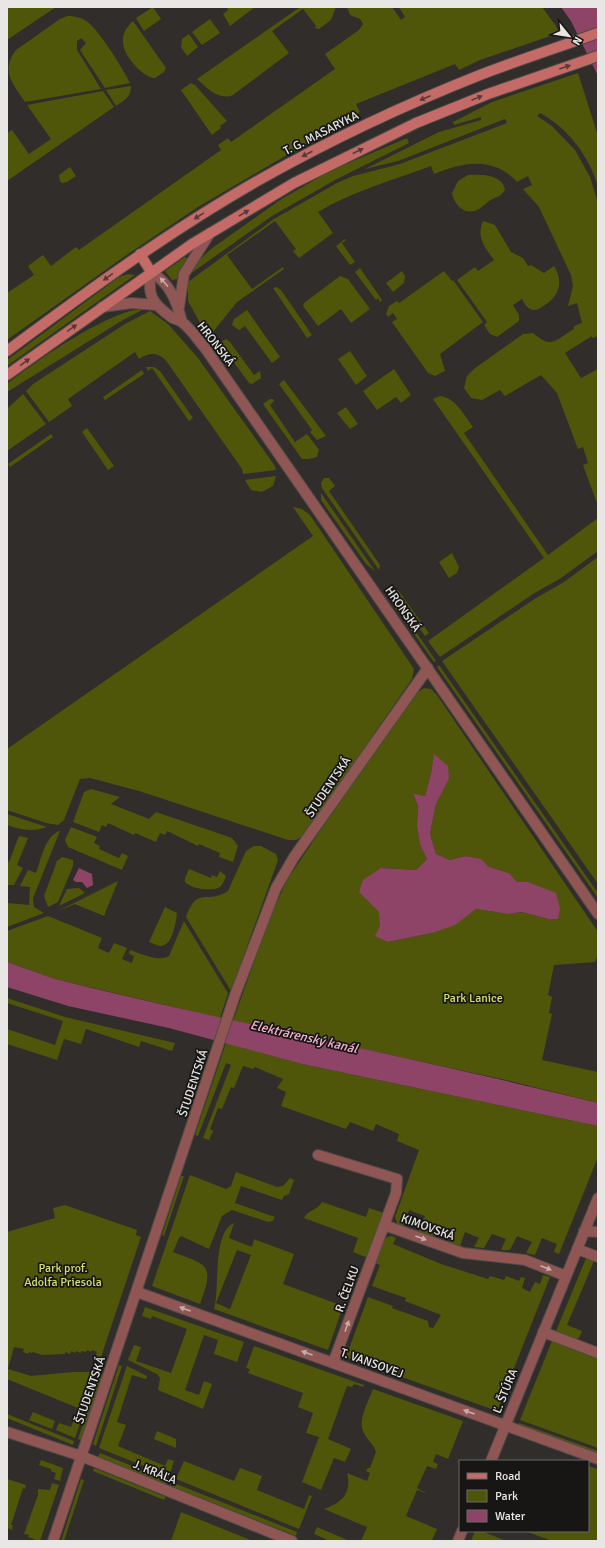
<svg xmlns="http://www.w3.org/2000/svg" width="605" height="1548" font-family="Signika,sans-serif">
	<style>
		.green { fill: #4f5609; fill-rule: evenodd }
		.water { fill: #8e4466 }
		.lines { fill: none; stroke-linecap: round; stroke-linejoin: round }
		.street-casing { stroke: #4e4b49; stroke-width: 12 }
		.secondary-casing { stroke: #4e4b49; stroke-width: 12 }
		.street { stroke: #8f5653; stroke-width: 10 }
		.secondary { stroke: #c56b67; stroke-width: 10 }
		.oneway { fill: #5d3836 }
		.oneway2 { fill: #c5adab }
		.labels { text-anchor: middle; stroke-width: 3.5; stroke-linejoin: round; paint-order: stroke }
		.street-label { font-size: 12px; fill: #e9e7e5; stroke: #171615 }
		.park-label { font-size: 12px; fill: #d2e06f; stroke: #171615 }
		.water-label { font-size: 13px; font-style: italic; fill: #f6b4d0; stroke: #171615 }
	</style>
	<rect width="100%" height="100%" fill="#312d2b"/>
	<path class="green" d="M7,7H56L7,40Z
		M153,7L161,19L144,31L136,18Z
		M227,7H255L230,26L223,14L228,10Z
		M300,7H336L331,20L319,29L315,28L316,26L303,9L272,31L289,53L233,95C219,101 207,88 197,79Z
		M347,7H392L401,20L405,17L399,7H542L556,26L559,33L480,60L459,70L455,64L356,104L360,112L198,207L128,254L7,340V293L34,275L28,266L43,255L51,266L76,247L79,250L221,150L218,145L228,138L231,142L335,69L325,54L359,30L363,24L360,19L350,15Z
		M68,16C76,16 83,18 89,23C102,35 122,67 130,83L105,88L80,50L86,43L81,38L77,41V50L101,89L25,102C13,84 0,71 16,50L60,19Z
		M210,19L220,33L202,45L192,32Z
		M133,21L166,68L164,72L155,78C143,78 123,55 123,43C122,33 127,27 133,21Z
		M189,34L198,47L187,56L181,47L182,39Z
		M578,73L598,136V186C588,155 569,129 540,113L537,116L552,126L575,150L590,177L598,203V336L592,338V336L565,353L581,378L598,369V506L583,465L588,463L583,447L578,449L557,393L541,375L505,396L500,390L482,400L471,398L464,388L467,376L474,369L523,334L533,333C552,349 554,341 574,329V326L582,323L577,303L568,306L573,286L571,275L539,207L523,189L532,185L528,176L517,182C494,156 463,162 434,174L431,166C393,180 353,191 318,212L333,233L299,258L293,251L296,249L275,221L227,255L252,289L283,267L284,269L237,302L212,333L204,330L188,301V282L274,219L337,183L353,176L400,164L507,123L505,119L398,161L365,169L439,132L481,120V117L454,125L453,122L492,102Z
		M191,83L195,85L227,121L220,126L221,128L212,135L181,90Z
		M131,86C131,97 125,100 116,106L106,90Z
		M103,91L114,107L7,181V133L12,130L29,154L51,139L27,105Z
		M407,138L409,143L335,180L272,216L190,274L198,261L211,249L280,200L330,171Z
		M70,167L76,176L67,182L62,183L60,181L59,175Z
		M468,175C480,174 503,174 505,190C501,197 495,197 489,201C485,204 481,208 477,210C464,216 454,204 452,193L458,181Z
		M483,221L495,225L511,252L523,258L528,266L531,265L544,273L554,266C564,282 559,296 545,305C540,308 536,312 530,309C526,307 524,303 522,299L513,305L519,315V321L497,337L490,334L484,325L487,322L457,280L475,267L478,271L494,260C485,247 476,238 483,221Z
		M345,239L346,240L342,243L355,262L350,265L336,246Z
		M185,257L187,258L179,271L177,279L172,280L165,271Z
		M360,268L382,300L380,302L378,298L376,300L355,272Z
		M402,271L405,276L404,283L393,292L386,283Z
		M444,271L452,281L453,280L483,322L440,354L445,371L435,376L428,373L392,322L397,319L393,313L388,317L386,314L389,306L397,301L399,303Z
		M128,274L135,275L7,366V360L119,277Z
		M340,276L348,279L370,309L351,323L341,309L318,326L303,306L304,303Z
		M276,287L281,290L312,335L307,338L273,288Z
		M144,309L123,320L7,392V384C35,362 110,309 144,309Z
		M247,310L280,357L272,363L245,326L239,330L232,325L234,319Z
		M150,311L168,324L198,358L275,466L276,470L243,474L242,469L167,362C159,352 150,352 139,359L135,352L68,399L72,406L49,422L26,391L33,384L125,324Z
		M226,339L230,342L254,375L260,371L261,378L252,384L249,383L220,343Z
		M350,351L367,376L356,385L338,359Z
		M146,367H154L160,371L193,418L189,421L152,368L148,371Z
		M394,369L411,395L401,403L396,397L377,410L363,391Z
		M142,370L144,374L105,400L103,397Z
		M284,380L326,436L317,440L310,432L312,430L279,384Z
		M23,394L46,424L7,451V409Z
		M440,396C456,398 464,415 473,427L464,433L548,555L598,518V551L561,578L533,594L440,657L428,641L544,558L433,399Z
		M270,399H273L274,401L270,405L295,442L307,434L319,450L317,457L309,459H302L263,404Z
		M346,407L358,424L350,429L337,413Z
		M87,428L114,466L108,470L82,432Z
		M51,434L53,437L10,467L8,464Z
		M276,476L273,486L262,492L251,490L245,480Z
		M324,478H329L335,486L329,491L380,565L379,570L322,488L321,483Z
		M321,493L375,571L366,564L321,500Z
		M293,507L302,509L310,515L414,669L412,679L304,835L296,840H288L139,791L90,778L80,779L64,820L58,825L46,823L7,810V749L313,536Z
		M452,553L459,567L457,573L449,578L439,562Z
		M598,557L597,861L598,884L442,661L536,598L564,582Z
		M398,590L429,633L425,636L394,593Z
		M392,597L436,661L434,662L394,606Z
		M439,665L598,893V898L437,667Z
		M424,688L431,689L437,695L598,932V955L595,962L554,965L548,995L552,997L549,1013L552,1014L542,1060L598,1072V1103L506,1080L233,1021L269,920L287,880L394,721L416,693ZM434,755L449,779L436,804L430,834L436,854L450,860L466,856L480,859L489,867L509,873L517,882H528L558,919H548L522,912L508,914L476,909L455,924L432,933L388,942L380,926L381,868L416,870L427,859L420,845L417,826L418,806L413,795L425,796L431,773Z
		M91,789L120,797L111,804L149,819L156,812L232,838L238,846L233,862L219,857L220,853L199,844L198,846L167,831L165,835L160,833L156,842L135,833L134,835L108,823L106,827L102,825L99,832L73,822L84,792Z
		M7,814L47,827C33,832 20,830 7,825Z
		M71,827L97,837L94,843L100,846L99,849L119,858L122,853L128,856L122,870L68,847L65,840Z
		M60,831L33,898L34,907L44,913L7,927V903L29,905L30,887L20,886L28,870L36,873C41,860 45,835 60,831Z
		M19,836L28,838L17,865L23,868L14,885H7V861L9,862Z
		M254,846H261L276,854L278,860L231,991L186,917C198,885 206,905 228,891L246,851Z
		M62,857L73,860V866L58,902L48,907L44,896L57,861Z
		M189,869L211,878L212,875L217,877L220,871L226,876C225,879 223,884 220,887C212,892 191,889 185,882V878Z
		M118,881L104,916L75,904L58,911Z
		M79,888L85,893L59,906L67,889Z
		M165,907L177,913C176,922 173,945 161,946C157,946 153,943 149,942Z
		M48,916L102,938L98,948L109,953L114,943L127,948L122,959L132,963L134,956L129,954L130,950C142,954 157,962 169,956L184,921L228,993L220,1018L55,979L7,962V931Z
		M7,998L65,1017L175,1043L172,1051L141,1041L139,1047L86,1029L81,1044L64,1039L57,1060L7,1044V1029L55,1045L63,1021L7,1003Z
		M226,1043L302,1064L598,1126V1157L559,1254L554,1252L557,1244L542,1238L535,1255L526,1253L532,1242L517,1236L510,1250H501L506,1239L492,1234L484,1248L474,1247L479,1238L465,1232L460,1246L449,1243L452,1235L438,1229L434,1238L418,1232L425,1216L409,1210L403,1226L397,1223L395,1217L419,1150L397,1141L399,1134L376,1124L373,1131L350,1122L346,1129L281,1106L286,1092L277,1088L283,1079L255,1067L253,1069L243,1066L234,1088L231,1087L222,1109L218,1108L210,1129L213,1131L209,1140L203,1138L231,1065L226,1063L198,1136L195,1135Z
		M236,1172L277,1187L283,1186L290,1178L294,1180L289,1194L284,1196L282,1200L241,1186L235,1203L275,1217L273,1221L268,1222L232,1210L222,1216L209,1249L181,1236L179,1238L173,1252C210,1266 214,1265 200,1304L152,1286L190,1175L226,1189L231,1186Z
		M181,1176H184L164,1236L162,1235Z
		M322,1202L366,1217L369,1208L384,1213L368,1258L353,1252L358,1238L304,1218C308,1210 318,1210 322,1202Z
		M65,1205L137,1230L136,1235L141,1237L99,1363L94,1361L97,1352L92,1350L91,1352L87,1350L86,1352L81,1351V1353L76,1351L75,1353L71,1351L70,1354L65,1352V1354L42,1355L33,1352L32,1353L29,1352L28,1354L23,1352L24,1349L14,1347L8,1369L31,1376L73,1372H97L75,1438L56,1430L59,1423L71,1427L78,1408L7,1379V1232L55,1218L53,1208Z
		M234,1223L229,1238L252,1247L254,1239L256,1240L294,1254L283,1284L343,1306L328,1350L214,1309C220,1290 212,1232 234,1223ZM237,1250L251,1255L230,1309L216,1303Z
		M392,1236L396,1238L393,1244L441,1264L488,1279L490,1276L504,1280L506,1276L519,1281L521,1277L525,1278L522,1288L530,1292L535,1282L540,1284L543,1275L550,1277L497,1411L346,1357L368,1297L393,1306L392,1308L428,1321L429,1327L433,1328L441,1315L405,1301L406,1298L372,1286L380,1265L375,1263L383,1241L387,1237Z
		M587,1256L598,1261V1263L594,1261L567,1325L582,1331L579,1338L576,1339L556,1331Z
		M145,1307L244,1342L237,1362L214,1354L218,1340L204,1335L185,1390L199,1395L204,1381L212,1384L203,1409L158,1390L160,1378L157,1374L128,1360L134,1345L141,1347L136,1361L171,1373L187,1329L152,1316L151,1319L142,1316Z
		M552,1341L598,1359V1448L520,1420Z
		M254,1346L364,1385L363,1387L354,1384L352,1387L347,1386L328,1439L351,1449L345,1462L334,1458L321,1490L302,1482L319,1437L306,1433L313,1413L298,1407L303,1393L248,1373L250,1369L246,1368Z
		M119,1365L122,1366L96,1446L93,1444Z
		M127,1366L147,1376L146,1379L132,1375L117,1422L126,1425L118,1446L165,1466L168,1459L174,1461L169,1476L99,1448Z
		M100,1374L103,1375L81,1440L78,1439Z
		M373,1389L463,1421L448,1459L436,1454L433,1462L438,1464L436,1469L427,1466L417,1488L426,1493L417,1490L406,1516L437,1529L432,1540L434,1541H361L367,1527L324,1509C342,1503 352,1493 347,1473L367,1481L370,1473L366,1471L368,1468H370L376,1452C373,1443 366,1439 363,1431C358,1419 369,1400 373,1389Z
		M33,1412L55,1421L52,1429L29,1420Z
		M7,1414L74,1441L73,1445L7,1418Z
		M519,1423L598,1451V1454L519,1425Z
		M157,1431L176,1439V1448L154,1439Z
		M100,1453L167,1480L166,1484L98,1457Z
		M41,1460L63,1468L60,1481L54,1479L56,1473L51,1471V1469L39,1465Z
		M184,1461L234,1481L240,1468L262,1476L257,1490L304,1509L309,1495L312,1496L299,1529L176,1479Z
		M588,1466L598,1469V1541H552L525,1531H588Z
		M94,1468L166,1497L164,1500L93,1471Z
		M7,1479L26,1485L25,1489L23,1488L11,1525H13L12,1530L7,1528Z
		M81,1479L84,1480L64,1541H61Z
		M52,1483L59,1485L40,1541H34V1539L28,1537L29,1535L24,1534L38,1495V1489L50,1490Z
		M174,1483L297,1532L296,1536L173,1487Z
		M181,1512L253,1541H171Z
		M317,1527L350,1541H330L314,1534Z
		M475,1531H481L504,1540L471,1541Z"/>
	<path class="water" d="M561,7H598V76L571,21Z
		M434,754L448,766L449,779L436,804L430,834L436,854L450,860L466,856L481,859L489,867L509,873L517,882H528L556,893L560,909L558,919H548L522,912L508,914L476,909L455,925L432,933L388,942L375,936L380,926L379,912L359,892L363,880L381,868L416,870L427,859L420,845L417,826L418,806L413,794L425,796L431,773Z
		M79,868L92,874L93,885L87,888L82,882H76L73,880Z
		M7,962L55,979L100,990C265,1029 433,1062 598,1103V1126L302,1064L169,1028L68,1006L7,987Z"/>
	<g class="lines">
		<defs>
			<path id="street" d="M102,307L132,303L156,305
				M179,307L184,274L210,233
				M182,322C177,302 170,283 151,272C147,295 152,303 171,317C174,319 179,320 182,322C191,329 198,340 205,348L598,914
				M318,1155L397,1179L396,1193L333,1363
				M384,1225L463,1253L525,1260L566,1276
				M584,1231L598,1232
				M577,1249L598,1257
				M137,1292L598,1459
				M543,1332L598,1353
				M7,1432L81,1456L292,1541
				M491,1461L598,1198
				M53,1541L235,995L276,888L294,857L428,668
				M458,1541L462,1531"/>
			<path id="secondary" d="M140,254L151,272
				M7,351C89,290 171,230 259,180C330,140 404,105 480,75C519,60 559,47 598,33
				M7,375L192,244L294,183L416,123L488,94L598,56"/>
		</defs>
		<use href="#street" class="street-casing"/>
		<use href="#secondary" class="secondary-casing"/>
		<use href="#street" class="street"/>
		<use href="#secondary" class="secondary"/>
	</g>
	<defs><path id="oneway-solid" d="M-6-.8H1V-3.2L6.5 0L1 3.2V.8H-6Z"/></defs>
	<g class="oneway">
		<use href="#oneway-solid" transform="translate(565 67) rotate(-19)"/>
		<use href="#oneway-solid" transform="translate(425 98) rotate(157)"/>
		<use href="#oneway-solid" transform="translate(477 98) rotate(-22)"/>
		<use href="#oneway-solid" transform="translate(358 151) rotate(-26)"/>
		<use href="#oneway-solid" transform="translate(307 154) rotate(153)"/>
		<use href="#oneway-solid" transform="translate(244 213) rotate(-31)"/>
		<use href="#oneway-solid" transform="translate(199 216) rotate(148)"/>
		<use href="#oneway-solid" transform="translate(108 277) rotate(144)"/>
		<use href="#oneway-solid" transform="translate(72 328) rotate(-35)"/>
		<use href="#oneway-solid" transform="translate(25 362) rotate(-36)"/>
	</g>
	<g class="oneway2">
		<use href="#oneway-solid" transform="translate(164 282) rotate(-132)"/>
		<use href="#oneway-solid" transform="translate(421 1238) rotate(20)"/>
		<use href="#oneway-solid" transform="translate(546 1268) rotate(21)"/>
		<use href="#oneway-solid" transform="translate(185 1309) rotate(-160)"/>
		<use href="#oneway-solid" transform="translate(347 1326) rotate(-70)"/>
		<use href="#oneway-solid" transform="translate(307 1353) rotate(-160)"/>
		<use href="#oneway-solid" transform="translate(469 1412) rotate(-160)"/>
	</g>
	<g class="labels">
		<g class="street-label">
			<text transform="translate(321 133) rotate(-27)" y="4">T. G. MASARYKA</text>
			<text transform="translate(216 344) rotate(52)" y="4">HRONSKÁ</text>
			<text transform="translate(403 609) rotate(55)" y="4">HRONSKÁ</text>
			<text transform="translate(328 787) rotate(-56)" y="4">ŠTUDENTSKÁ</text>
			<text transform="translate(193 1083) rotate(-72)" y="4">ŠTUDENTSKÁ</text>
			<text transform="translate(428 1227) rotate(20)" y="4">KIMOVSKÁ</text>
			<text transform="translate(347 1289) rotate(-70)" y="4">R. ČELKU</text>
			<text transform="translate(372 1363) rotate(20)" y="4">T. VANSOVEJ</text>
			<text transform="translate(90 1390) rotate(-71)" y="4">ŠTUDENTSKÁ</text>
			<text transform="translate(505 1391) rotate(-68)" y="4">Ľ. ŠTÚRA</text>
			<text transform="translate(155 1472) rotate(22)" y="4">J. KRÁĽA</text>
		</g>
		<g class="park-label">
			<text x="473" y="1002">Park Lanice</text>
			<text x="63" y="1272">Park prof.<tspan x="63" dy="14">Adolfa Priesola</tspan></text>
		</g>
		<g class="water-label">
			<text transform="translate(304 1036) rotate(13)" y="5">Elektrárenský kanál</text>
		</g>
	</g>
	<rect width="605" height="1548" fill="none" stroke="#e9e7e5" stroke-width="16"/>
	<rect x="459" y="1460" width="130" height="72" fill="#171615" stroke="#6b6a68"/>
	<rect x="467" y="1473" width="20" height="6" fill="#c56b67" stroke="#6b6a68"/>
	<text x="495" y="1480" font-size="12" fill="#e9e7e5">Road</text>
	<rect x="467" y="1490" width="20" height="12" fill="#4f5609" stroke="#6b6a68"/>
	<text x="495" y="1500" font-size="12" fill="#e9e7e5">Park</text>
	<rect x="467" y="1510" width="20" height="12" fill="#8e4466" stroke="#6b6a68"/>
	<text x="495" y="1520" font-size="12" fill="#e9e7e5">Water</text>
	<g transform="translate(569 36) rotate(120)" stroke="#171615" stroke-width="3" paint-order="stroke">
	<path d="M0-3L7 15L0 10L-7 15Z" fill="#e9e7e5"/>
	<text y="-6" font-size="11" font-weight="bold" text-anchor="middle" fill="#e9e7e5">N</text>
	</g>
</svg>
